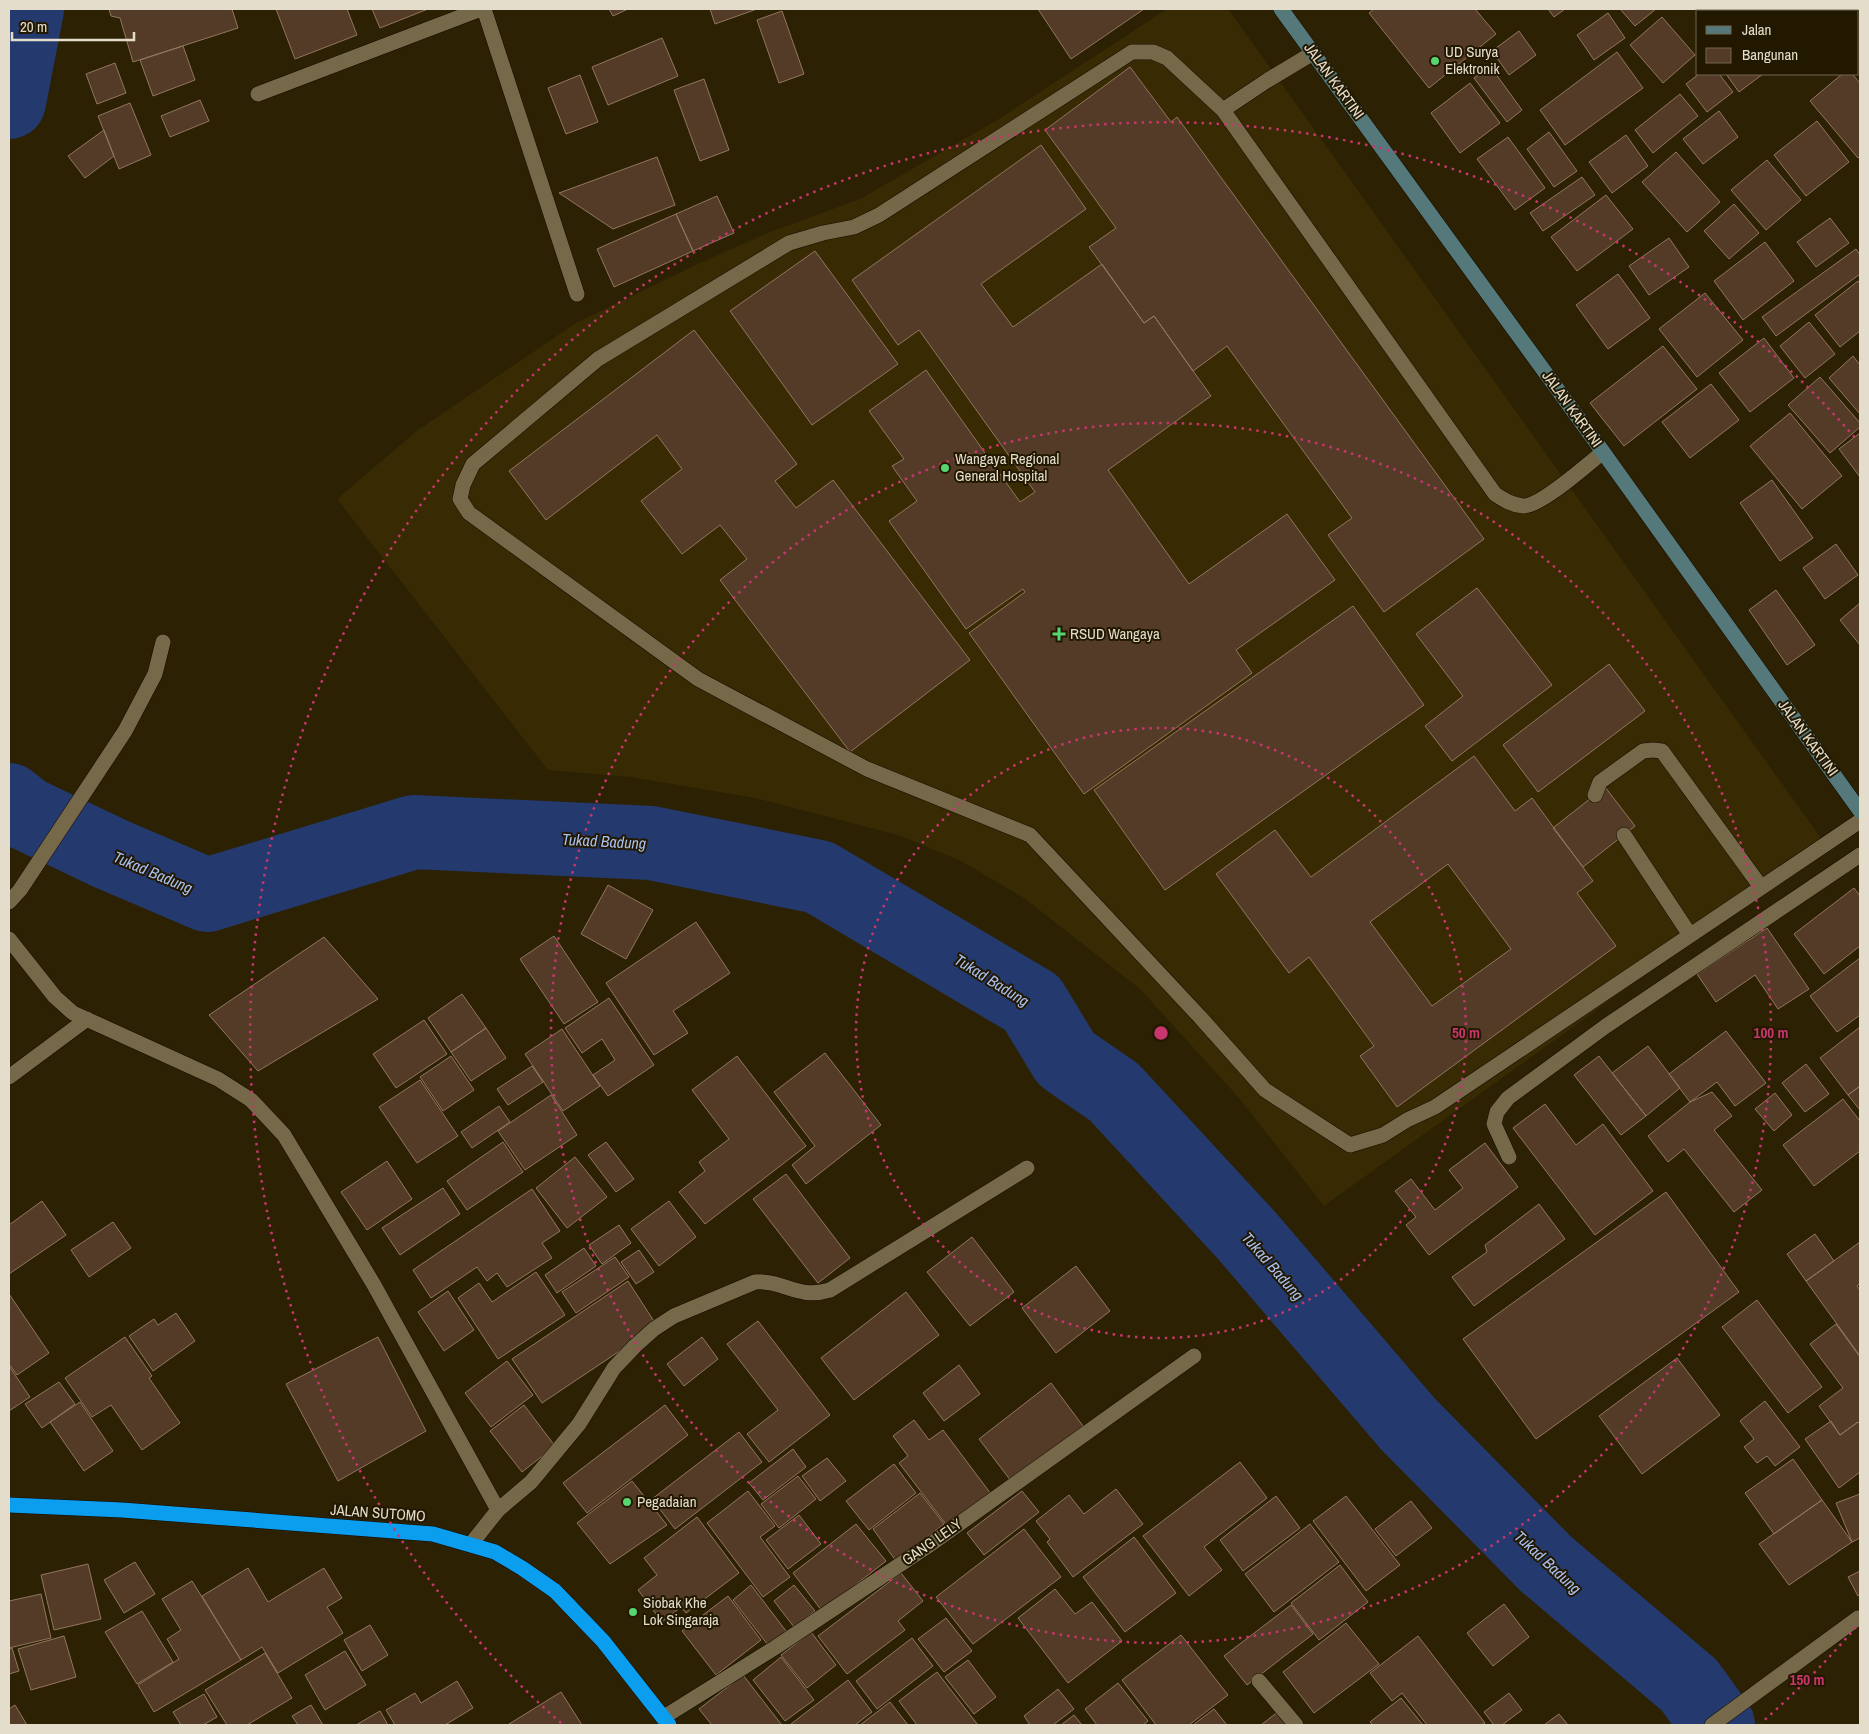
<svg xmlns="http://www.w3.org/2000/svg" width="1869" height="1734" font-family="'Archivo Narrow',sans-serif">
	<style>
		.built { fill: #382a02 }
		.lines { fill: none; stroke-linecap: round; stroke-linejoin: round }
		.river { stroke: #243a6e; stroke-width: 74 }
		.building { fill: #543b27; stroke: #927660; fill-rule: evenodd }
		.lane-casing { stroke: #130b00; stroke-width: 16 }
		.street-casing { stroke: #130b00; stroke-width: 16 }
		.secondary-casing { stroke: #130b00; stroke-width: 16 }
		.highway-casing { stroke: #130b00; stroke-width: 16 }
		.lane { stroke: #75694a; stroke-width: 15 }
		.street { stroke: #75694a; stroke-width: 15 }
		.secondary { stroke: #55797b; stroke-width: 15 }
		.highway { stroke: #0b9dee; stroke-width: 15 }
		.ring { fill: none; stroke: #c7366c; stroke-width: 2.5; stroke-dasharray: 2.5 5 }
		.poi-dot { fill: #57d570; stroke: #221800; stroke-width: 2 }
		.labels { text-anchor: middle; stroke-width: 4; stroke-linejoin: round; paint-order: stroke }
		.poi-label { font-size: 15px; fill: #e4ddcc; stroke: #221800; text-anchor: start }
		.street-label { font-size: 15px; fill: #e4ddcc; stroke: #221800 }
		.water-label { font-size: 16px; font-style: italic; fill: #a8c0f1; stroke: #221800 }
		.centre { fill: #c7366c; stroke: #221800; stroke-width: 2.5 }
		.ring-label { font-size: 15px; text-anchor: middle; font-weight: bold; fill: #c7366c; stroke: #221800; stroke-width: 4; stroke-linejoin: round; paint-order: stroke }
	</style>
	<rect width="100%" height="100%" fill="#2c2103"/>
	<path class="built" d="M1167,9H1228L1826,845L1324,1206L1238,1097L1140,989L1024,898L961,861L898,835L755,798L631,777L548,770L337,499L418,430L576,323L691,267L765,234L860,199L999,119Z"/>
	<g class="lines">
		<path class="river" d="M9,102L27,9
			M9,800L27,814L111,854L207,895L414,832L651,843L819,877L1032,1003L1066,1059L1114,1092L1248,1237L1408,1424L1546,1564L1689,1685L1718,1725"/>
	</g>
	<path class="building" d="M109,9H232L238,28L133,62L120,18L111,16Z
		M276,9H347L357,35L295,59Z
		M372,9H428L380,28Z
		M609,9H628L613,16Z
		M710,9H757L715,24Z
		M1038,9H1144L1071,59Z
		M1374,9H1475L1496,34L1429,88L1369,13Z
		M1548,9H1565L1554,17Z
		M1620,9H1656L1635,26Z
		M782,11L804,74L779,83L757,20Z
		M1608,13L1625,38L1594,60L1577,35Z
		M1662,17L1695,55L1663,83L1630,45Z
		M1519,31L1536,55L1509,75L1492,51Z
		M662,38L678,76L608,105L592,67Z
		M183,46L195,80L153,96L140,60Z
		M1617,52L1643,88L1565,145L1540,110Z
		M115,63L126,93L97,104L86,74Z
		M1490,66L1522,110L1507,122L1474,78Z
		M1130,67L1171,122L1177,117L1484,539L1384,612L1328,535L1352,518L1227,346L1193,371L1154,316L1144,323L1089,247L1116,228L1045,130Z
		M1699,74H1719L1733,92L1707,112L1686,84Z
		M1726,74H1763L1739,92Z
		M1842,74H1852L1860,83V156L1858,158L1810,101Z
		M580,75L598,122L566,134L548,88Z
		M704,79L729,150L700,161L674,90Z
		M1470,83L1500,123L1460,153L1431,113Z
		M1680,94L1698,116L1653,153L1635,130Z
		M200,100L209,121L170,137L161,116Z
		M130,103L151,155L119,169L98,116Z
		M1719,111L1738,137L1703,164L1683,139Z
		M1817,121L1849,162L1806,196L1774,155Z
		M104,130L114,156L85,178L68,156Z
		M1549,132L1577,171L1554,187L1527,149Z
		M1626,135L1648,166L1612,193L1589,162Z
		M1508,137L1545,188L1515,210L1477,159Z
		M1041,145L1086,209L981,284L1013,327L1102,264L1144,323L1154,316L1211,396L1108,470L1189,584L1287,514L1335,580L1236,650L1252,673L1084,794L969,633L1025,592L1023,589L966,629L889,521L917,501L892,466L904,459L869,411L926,370L1020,502L1035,492L919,330L898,345L852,280Z
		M1676,152L1720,202L1687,232L1642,182Z
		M657,157L675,205L613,229L559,193Z
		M1767,160L1801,200L1766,230L1731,190Z
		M1582,177L1595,195L1543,231L1530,213Z
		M1606,195L1633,229L1577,271L1551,237Z
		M717,196L734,233L693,251L676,214Z
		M1734,204L1759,233L1729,259L1704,231Z
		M676,214L693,251L614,287L597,249Z
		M1830,218L1849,243L1816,267L1797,242Z
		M1669,238L1689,267L1649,295L1629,266Z
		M1765,242L1794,281L1743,320L1714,281Z
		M1856,249L1860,255V274L1776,336L1762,317Z
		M815,251L898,364L812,425L730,311Z
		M1618,274L1650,318L1608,349L1576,305Z
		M1858,281L1860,284V331L1840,347L1815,315Z
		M1705,293L1743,340L1697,377L1659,329Z
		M1809,322L1835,354L1805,378L1780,346Z
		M694,330L797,464L775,481L796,508L833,480L970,660L850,752L720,580L747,559L720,525L682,554L641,501L682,469L657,435L546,520L509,471Z
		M1764,338L1794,378L1750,412L1719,373Z
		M1663,346L1697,389L1624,446L1590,403Z
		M1853,356L1860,365V414L1829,378Z
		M1820,377L1860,423V427L1830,453L1788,405Z
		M1711,384L1739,420L1690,458L1662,422Z
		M1790,413L1842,476L1802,509L1750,446Z
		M1860,433V477L1839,449Z
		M1772,480L1813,538L1780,561L1740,503Z
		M1836,544L1858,575L1825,599L1803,568Z
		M1477,588L1552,685L1452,761L1425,726L1463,696L1416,634Z
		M1776,590L1815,645L1787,665L1749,610Z
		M1860,603V645L1840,620Z
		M1353,606L1424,705L1165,890L1094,790Z
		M1609,664L1645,711L1538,792L1503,745Z
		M1474,756L1515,811L1532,798L1593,881L1577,893L1616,946L1397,1107L1360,1056L1374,1046L1309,957L1289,973L1216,874L1275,830L1311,877ZM1448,864L1511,949L1432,1006L1370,922Z
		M1605,787L1635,826L1583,867L1553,828Z
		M608,885L653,910L626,959L581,934Z
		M1854,888L1860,896V946L1824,974L1794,934Z
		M696,922L730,973L673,1011L688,1033L654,1055L606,983Z
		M1767,928L1809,989L1778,1009L1755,975L1716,1002L1697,974Z
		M554,936L598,1002L564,1024L520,959Z
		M324,937L378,999L258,1071L209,1015Z
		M1860,958V1015L1837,1032L1810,996Z
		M462,994L486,1028L451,1052L428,1018Z
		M609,998L654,1065L608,1096L593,1075L615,1060L602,1039L582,1053L565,1028Z
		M424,1020L447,1054L396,1088L373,1054Z
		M1860,1027V1086L1848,1095L1820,1058Z
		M486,1028L506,1058L471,1081L451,1052Z
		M562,1029L600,1086L563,1111L525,1054Z
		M1726,1031L1766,1083L1735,1106L1717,1082L1690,1102L1669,1074Z
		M1648,1046L1680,1088L1646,1116L1612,1073Z
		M825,1053L881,1125L806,1184L792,1165L815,1146L774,1092Z
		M451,1056L474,1090L443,1111L420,1077Z
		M737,1056L806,1146L705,1224L679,1192L705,1171L699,1162L729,1139L692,1090Z
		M1599,1056L1646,1116L1621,1135L1574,1075Z
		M1806,1064L1829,1094L1805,1112L1782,1083Z
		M532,1066L543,1082L508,1105L497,1089Z
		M420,1080L458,1136L417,1163L379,1107Z
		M1860,1086V1110L1848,1095Z
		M1712,1092L1732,1116L1714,1130L1762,1190L1734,1212L1684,1149L1668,1162L1648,1136L1690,1102Z
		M1775,1093L1792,1115L1774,1131L1755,1109Z
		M551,1095L577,1135L525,1170L498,1131Z
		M1843,1099L1860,1121V1151L1814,1186L1783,1145Z
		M1545,1104L1576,1145L1603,1124L1653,1191L1595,1235L1513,1128Z
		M499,1106L510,1122L472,1148L461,1132Z
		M503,1142L523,1172L467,1210L447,1181Z
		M606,1142L634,1179L616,1192L588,1155Z
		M1485,1143L1518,1187L1429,1255L1406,1225L1416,1217L1395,1191L1411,1179L1435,1210L1463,1188L1449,1170Z
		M575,1157L607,1197L567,1228L536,1188Z
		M387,1161L412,1199L367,1230L341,1192Z
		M786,1174L850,1258L818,1283L753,1199Z
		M443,1188L460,1214L400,1255L382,1228Z
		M532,1189L560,1231L542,1243L552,1258L507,1287L497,1273L487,1281L477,1267L431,1298L413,1270Z
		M1666,1192L1739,1292L1536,1439L1463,1339Z
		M42,1201L66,1235L9,1274V1225Z
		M669,1201L696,1237L659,1266L631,1229Z
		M1539,1204L1565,1239L1474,1306L1452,1277L1487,1252L1485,1245Z
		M113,1222L131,1248L89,1277L71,1250Z
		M619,1225L631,1243L602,1264L589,1245Z
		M1815,1234L1834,1261L1806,1281L1787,1254Z
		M972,1237L1014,1292L970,1326L927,1272Z
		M1860,1242V1283L1857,1286L1860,1290V1356L1806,1281Z
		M584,1248L596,1266L557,1293L545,1275Z
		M639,1250L654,1272L636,1284L621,1262Z
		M615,1257L629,1277L576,1313L562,1292Z
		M1076,1266L1110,1311L1056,1353L1022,1308Z
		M536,1272L565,1315L498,1359L458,1298L479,1283L492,1302Z
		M628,1281L657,1326L542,1403L512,1359Z
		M448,1291L474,1330L444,1351L418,1312Z
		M906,1292L939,1335L854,1400L821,1358Z
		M9,1294L49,1353L17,1375L9,1364Z
		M1757,1300L1822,1387L1788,1413L1722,1327Z
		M176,1313L195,1341L153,1371L129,1336L154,1319L158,1325Z
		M758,1321L830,1415L769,1462L747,1434L778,1410L727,1344Z
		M1836,1324L1860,1357V1424L1858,1422L1840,1435L1819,1406L1843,1388L1810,1344Z
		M125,1337L152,1376L149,1378L180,1423L142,1450L111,1405L92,1417L65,1378Z
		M378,1337L426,1431L338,1481L286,1384Z
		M702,1337L718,1359L684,1386L667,1364Z
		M1677,1358L1720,1415L1642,1474L1599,1416Z
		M507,1361L533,1395L491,1427L465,1393Z
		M959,1365L980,1394L944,1421L923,1393Z
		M9,1366L30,1397L9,1411Z
		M59,1382L75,1404L42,1428L25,1404Z
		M1051,1383L1083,1426L1011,1481L979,1439Z
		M1765,1401L1800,1447L1775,1466L1767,1456L1757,1463L1744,1447L1754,1439L1740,1421Z
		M80,1402L113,1451L84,1471L50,1422Z
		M524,1405L555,1446L522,1472L490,1431Z
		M665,1405L688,1435L587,1513L563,1483Z
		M914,1420L929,1440L943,1430L991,1494L948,1527L899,1463L908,1456L893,1436Z
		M1831,1421L1840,1435L1858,1422L1860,1424V1472L1839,1488L1805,1439Z
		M739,1432L762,1462L675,1529L652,1499Z
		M793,1449L806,1467L763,1500L749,1483Z
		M827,1458L846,1481L820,1501L802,1476Z
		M1793,1459L1822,1500L1774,1534L1745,1493Z
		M1240,1462L1267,1498L1204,1547L1222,1570L1189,1596L1143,1536Z
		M894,1464L916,1493L869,1530L846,1501Z
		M798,1476L816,1499L779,1528L761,1504Z
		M632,1481L667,1525L610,1564L577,1523Z
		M1116,1489L1143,1524L1073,1577L1047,1542L1050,1539L1036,1521L1069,1495L1084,1514Z
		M748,1491L775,1526L760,1537L790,1577L763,1597L707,1523Z
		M1022,1491L1039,1512L984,1555L967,1533Z
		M920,1493L944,1524L896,1561L873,1529Z
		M1860,1494V1538L1852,1542L1836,1503Z
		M1276,1496L1300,1528L1243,1571L1220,1540Z
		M1346,1496L1400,1565L1366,1591L1313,1521Z
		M1822,1500L1852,1542L1789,1585L1759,1544Z
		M1411,1501L1432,1528L1396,1556L1375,1529Z
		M799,1515L821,1544L788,1569L766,1540Z
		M697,1517L739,1573L686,1613L681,1607L662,1622L638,1590L657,1575L644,1558Z
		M856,1524L886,1561L822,1611L793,1573Z
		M1310,1524L1339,1562L1274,1612L1245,1574Z
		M1024,1529L1061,1577L973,1644L936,1597Z
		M1134,1537L1176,1593L1125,1632L1083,1577Z
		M135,1562L155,1594L124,1613L104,1580Z
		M88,1564L101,1619L54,1630L41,1575Z
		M1340,1565L1368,1602L1319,1640L1291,1603Z
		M248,1568L268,1602L324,1568L342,1598L327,1607L343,1633L278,1673L262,1647L241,1660L202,1596Z
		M1860,1571V1594L1858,1596L1848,1577Z
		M901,1573L923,1601L898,1621L905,1630L847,1674L818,1636Z
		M192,1581L241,1660L154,1712L138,1685L179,1659L167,1639L181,1630L162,1599Z
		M751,1585L786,1631L768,1645L733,1600Z
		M794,1585L815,1611L794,1627L774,1601Z
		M1055,1589L1075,1614L1092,1602L1122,1641L1068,1683L1018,1618Z
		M41,1594L51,1638L9,1648V1601Z
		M728,1596L761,1640L716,1675L682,1631Z
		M1504,1604L1529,1637L1493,1666L1467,1633Z
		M1291,1605L1313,1634L1247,1685L1224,1656Z
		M142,1611L173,1662L137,1684L105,1632Z
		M946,1618L972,1651L944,1672L918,1639Z
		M1346,1623L1379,1664L1314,1713L1283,1672Z
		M370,1625L388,1655L362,1671L344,1640Z
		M811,1632L836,1665L807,1688L781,1655Z
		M1181,1635L1228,1695L1189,1725H1156L1122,1680Z
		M64,1636L76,1677L31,1690L18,1649Z
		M1418,1636L1485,1723L1481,1725H1427L1402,1693L1392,1701L1370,1673Z
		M912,1638L933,1666L877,1709L856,1681Z
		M12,1648L19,1671L9,1674V1649Z
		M345,1651L366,1685L325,1710L305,1675Z
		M265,1653L292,1698L247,1725H227L205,1690Z
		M781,1657L814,1700L785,1721L753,1680Z
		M968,1660L996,1697L974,1714L945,1677Z
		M937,1672L978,1725H917L899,1701Z
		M743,1675L781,1724L780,1725H712L699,1709Z
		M848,1680L872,1712L855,1725H792L791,1724Z
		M457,1681L473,1708L445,1725H395L386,1710L415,1693L421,1703Z
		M1118,1683L1148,1721L1143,1725H1097L1085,1709Z
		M1058,1689L1074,1709L1053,1725H1030L1024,1716Z
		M561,1692L582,1725H509V1724Z
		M1509,1693L1522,1710L1502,1725H1494L1484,1712Z
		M204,1694L217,1717L203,1725H181L173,1712Z
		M1401,1698L1423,1725H1373L1370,1722Z
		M890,1702L908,1725H860Z
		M15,1705L27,1725H9V1709Z
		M311,1705L323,1725H298L292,1716Z
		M1214,1709L1227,1725H1193Z
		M380,1711L388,1725H356Z
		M1279,1711L1290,1725H1261Z
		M1559,1714L1568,1725H1544Z
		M1074,1715L1082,1725H1061Z"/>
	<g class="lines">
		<defs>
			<path id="lane" d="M1313,53L1268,80L1223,110L1495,494C1504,500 1512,505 1523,506C1540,507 1588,464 1603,452
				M1223,110L1167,58L1153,52H1132L879,215L854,227L823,233L789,243L598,359L473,464L463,485L460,499L469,513L698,679L867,769L1030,835L1200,1017L1265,1090L1350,1145L1383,1135L1407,1120L1435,1107L1860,821
				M1595,795L1600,782L1643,751L1653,750L1662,751L1761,887
				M1624,835L1690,935"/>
			<path id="street" d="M484,9L577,294
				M258,94L481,9
				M9,902L20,890L125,731L155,674L163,642
				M9,939L55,997L73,1013L218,1079L251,1100L284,1135L374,1285L498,1510L471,1544
				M9,1077L87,1019
				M1509,1157L1494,1124L1497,1112L1508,1098L1606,1026L1860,855
				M498,1510L531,1482L579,1424L614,1368L635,1346L654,1329L674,1316L755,1282C785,1280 797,1300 830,1290L1027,1168
				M1259,1681L1296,1725
				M664,1717L776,1647L931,1544L1194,1356
				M1712,1725L1858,1618"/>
			<path id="secondary" d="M1281,9L1603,452L1860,811"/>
			<path id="highway" d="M9,1505L122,1510L433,1534L495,1552L522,1568L555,1591L603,1641L669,1725"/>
		</defs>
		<use href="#lane" class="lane-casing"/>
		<use href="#street" class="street-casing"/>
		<use href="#secondary" class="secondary-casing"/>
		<use href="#highway" class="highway-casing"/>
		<use href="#lane" class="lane"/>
		<use href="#street" class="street"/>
		<use href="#secondary" class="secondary"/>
		<use href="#highway" class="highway"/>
	</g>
	<g class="ring">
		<circle cx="1161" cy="1033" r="305"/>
		<circle cx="1161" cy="1033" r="610"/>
		<path d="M1856 1627A914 914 0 0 1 1761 1723M561 1723A914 914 0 1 1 1856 439"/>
	</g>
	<g class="poi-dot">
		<circle cx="1435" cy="61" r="5"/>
		<circle cx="945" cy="468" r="5"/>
		<path d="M1056.5 626.5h5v5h5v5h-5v5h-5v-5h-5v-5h5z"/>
		<circle cx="627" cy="1502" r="5"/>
		<circle cx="633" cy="1612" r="5"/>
	</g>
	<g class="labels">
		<g class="poi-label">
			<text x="1445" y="57">UD Surya<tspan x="1445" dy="17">Elektronik</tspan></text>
			<text x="955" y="464">Wangaya Regional<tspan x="955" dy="17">General Hospital</tspan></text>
			<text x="1070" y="639">RSUD Wangaya</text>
			<text x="637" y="1507">Pegadaian</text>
			<text x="643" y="1608">Siobak Khe<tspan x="643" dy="17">Lok Singaraja</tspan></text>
		</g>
		<g class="street-label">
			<text transform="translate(1334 81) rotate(54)" y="5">JALAN KARTINI</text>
			<text transform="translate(1572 409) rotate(54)" y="5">JALAN KARTINI</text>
			<text transform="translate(1808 738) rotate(54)" y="5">JALAN KARTINI</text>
			<text transform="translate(378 1513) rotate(4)" y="5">JALAN SUTOMO</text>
			<text transform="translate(932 1542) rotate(-35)" y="5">GANG LELY</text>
		</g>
		<g class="water-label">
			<text transform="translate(604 841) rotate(3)" y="6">Tukad Badung</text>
			<text transform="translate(153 872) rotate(23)" y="6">Tukad Badung</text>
			<text transform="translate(992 980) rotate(32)" y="6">Tukad Badung</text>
			<text transform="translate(1273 1266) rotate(49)" y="6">Tukad Badung</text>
			<text transform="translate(1548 1562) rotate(43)" y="6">Tukad Badung</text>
		</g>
	</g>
	<circle cx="1161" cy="1033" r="8" class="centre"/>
	<g class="ring-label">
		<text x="1466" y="1038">50 m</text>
		<text x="1771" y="1038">100 m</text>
		<text x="1807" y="1685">150 m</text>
	</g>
	<rect width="1869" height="1734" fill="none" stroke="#e4ddcc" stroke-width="20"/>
	<rect x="1696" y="10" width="162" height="65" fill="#221800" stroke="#706752"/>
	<rect x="1706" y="26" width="25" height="8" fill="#55797b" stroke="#706752"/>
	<text x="1742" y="35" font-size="15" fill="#e4ddcc">Jalan</text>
	<rect x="1706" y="48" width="25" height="15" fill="#543b27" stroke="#706752"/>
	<text x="1742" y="60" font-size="15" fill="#e4ddcc">Bangunan</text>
	<path d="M12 32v8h122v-8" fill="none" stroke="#e4ddcc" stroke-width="2.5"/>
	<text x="20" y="32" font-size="15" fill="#e4ddcc" stroke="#221800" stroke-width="4" paint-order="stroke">20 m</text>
</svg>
